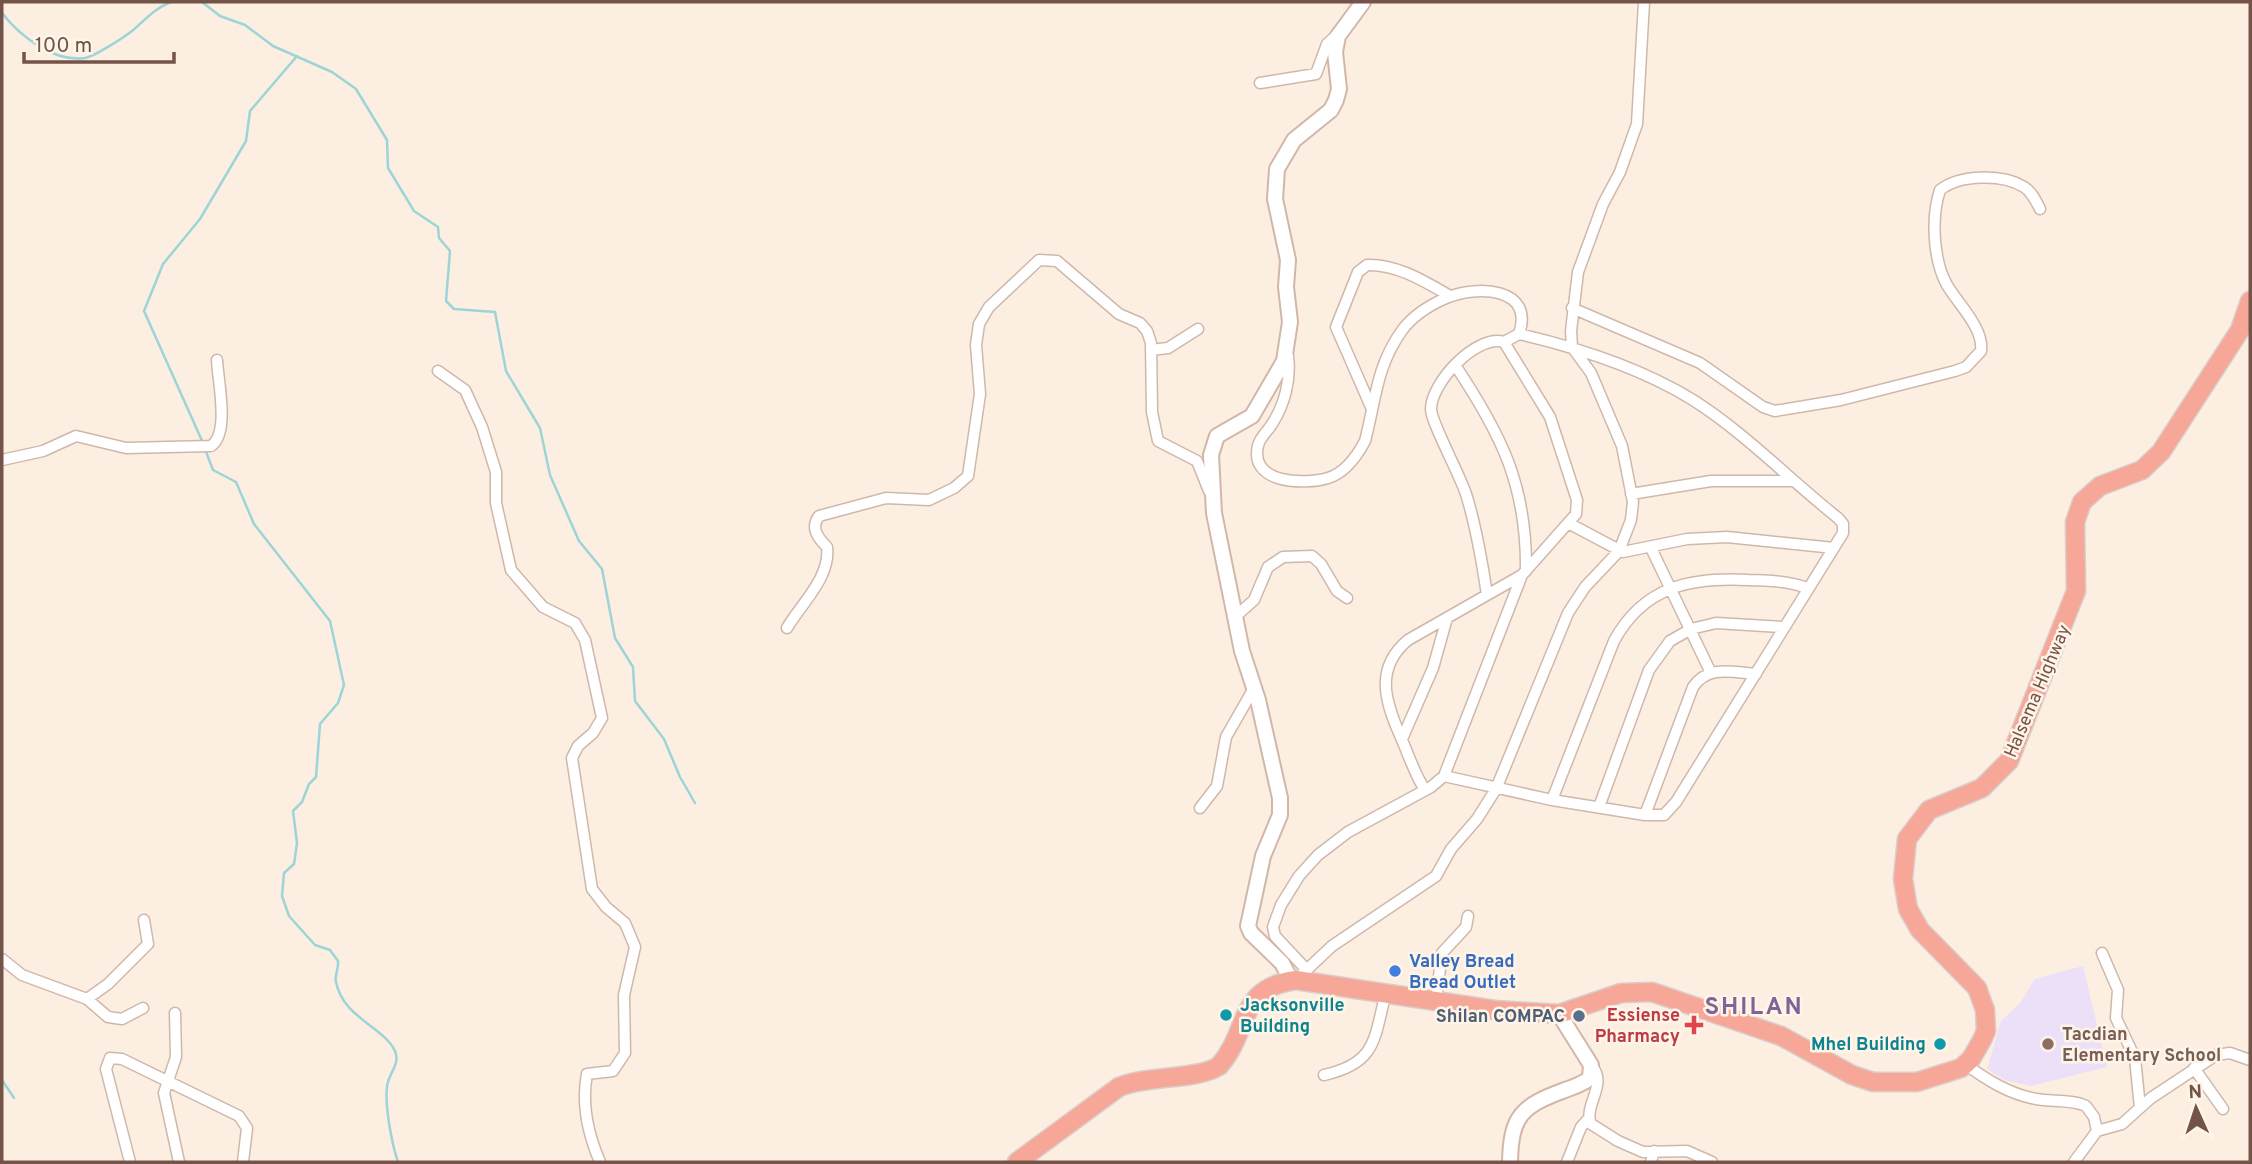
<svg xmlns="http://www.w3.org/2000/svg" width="2252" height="1164" font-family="Overpass,sans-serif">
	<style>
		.education { fill: #ecdff8 }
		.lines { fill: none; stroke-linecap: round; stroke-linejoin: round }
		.stream { stroke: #9dd4d7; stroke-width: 2.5 }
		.street-casing { stroke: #cfb8ab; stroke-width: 13 }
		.secondary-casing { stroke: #d2b7a8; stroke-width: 18 }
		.highway-casing { stroke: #d8cfcc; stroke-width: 21 }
		.street { stroke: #fff; stroke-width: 10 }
		.secondary { stroke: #fff; stroke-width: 14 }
		.highway { stroke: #f7a798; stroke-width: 18 }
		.shop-dot { fill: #3f7fe0; stroke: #fff4e8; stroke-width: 2.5 }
		.culture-dot { fill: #0f9aa8; stroke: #fff4e8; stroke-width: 2.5 }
		.service-dot { fill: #5c6f8a; stroke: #fff4e8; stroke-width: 2.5 }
		.health-dot { fill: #e0444e; stroke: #fff4e8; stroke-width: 2.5 }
		.education-dot { fill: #8d6e63; stroke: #fff4e8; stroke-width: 2.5 }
		.labels { text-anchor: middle; stroke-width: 5; stroke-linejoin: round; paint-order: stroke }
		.street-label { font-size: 18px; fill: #745348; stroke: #fff4e8 }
		.shop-label { font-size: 18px; font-weight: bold; fill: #366cbe; stroke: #fff4e8; text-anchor: start }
		.culture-label { font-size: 18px; font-weight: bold; fill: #0d838f; stroke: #fff4e8; text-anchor: start }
		.health-label { font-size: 18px; font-weight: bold; fill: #be3a42; stroke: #fff4e8; text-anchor: end }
		.service-label { font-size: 18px; font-weight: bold; fill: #4e5e75; stroke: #fff4e8; text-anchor: end }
		.education-label { font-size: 18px; font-weight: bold; fill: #785e54; stroke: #fff4e8; text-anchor: start }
		.district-label { font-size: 24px; font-weight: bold; letter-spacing: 2px; fill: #816497; stroke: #fff4e8 }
	</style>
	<rect width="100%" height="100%" fill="#fcefe2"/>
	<path class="education" d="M2083,966L2107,1067L2031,1086L2004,1080L1987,1069L2001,1021L2020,1003L2035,979Z"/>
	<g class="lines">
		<path class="stream" d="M202,2L220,16L245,25L273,46L332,72L356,89L387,140L388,168L414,211L438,227L439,238L450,251L446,301L454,309L495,312L506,371L540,428L550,475L579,541L602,569L615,638L633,667L635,701L664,739L680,777L695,803
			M2,13C19,35 54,63 85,58C95,56 123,38 132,31C145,20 155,8 171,2
			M203,443L144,311L163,264L200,219L246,141L250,111L297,56
			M205,449L213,470L236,482L254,524L330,621L344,685L338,703L320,724L316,777L309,784L302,802L293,811L297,843L294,864L284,873L282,896L289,916L315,945L330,950L338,961C339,969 334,976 336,982C343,1018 384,1027 395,1051C400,1063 391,1071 388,1082C383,1099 392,1145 398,1162
			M2,1080L14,1098"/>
		<defs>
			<path id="street" d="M1260,83L1316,74L1327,44L1339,33
				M1572,308L1700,363L1763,407L1775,411L1841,400L1955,371L1966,367L1981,351C1984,328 1958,304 1947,285C1933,260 1931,217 1940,190C1960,174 2003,174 2024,187C2032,192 2036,201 2040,209
				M1151,350L1168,348L1198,329
				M1288,356C1291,379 1285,404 1272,424C1268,431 1259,438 1258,446C1249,484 1305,485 1328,478C1345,473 1357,456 1365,441C1376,399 1376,366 1403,329C1414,315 1430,305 1446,298C1477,285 1535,287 1519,334L1504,342
				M1455,365C1501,434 1527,485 1526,571
				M438,371L465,390L482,427L496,472V503L511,570L543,607L575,623L585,640L602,718L593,733L578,746L572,758L592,889L606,907L625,923L635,947L624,995L625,1053L613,1071L587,1074C581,1105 588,1134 600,1162
				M1371,407L1336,327L1358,272L1367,265C1397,264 1424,281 1450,296
				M2,460L43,451L76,436L126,448L211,446C230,433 218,382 217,360
				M1631,494L1711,481H1791
				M1570,524L1623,552L1687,539L1727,537L1834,548
				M1651,548L1710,671
				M1236,616L1254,600L1268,567L1283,557L1312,556L1321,564L1337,591L1347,598
				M787,628C801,604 831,577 827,547C818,538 810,528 819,516L886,498L929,500L954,488L968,476L980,394L976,345L979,324L989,307L1039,260L1057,261L1119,314L1140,323L1147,331L1151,343L1152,412L1158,441L1197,461L1209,491
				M1402,739L1433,668L1447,618
				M1444,776L1552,800L1645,815H1664L1676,802L1843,533V524L1838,518C1790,480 1745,433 1693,400C1641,368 1579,348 1519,334
				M1425,790C1415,775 1409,756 1402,740C1386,704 1373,669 1408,640L1522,575
				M1552,800L1614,641C1644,586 1691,577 1748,580C1767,580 1789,581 1807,588
				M1599,807L1649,670L1670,641L1691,629L1716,623L1782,627
				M1200,808L1217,786L1226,737L1254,688
				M1645,815L1693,687C1708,665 1731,672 1756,674
				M2102,953L2118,990L2116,1018L2135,1058L2140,1108
				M2,959L22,975L87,999L108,1017L122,1019L143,1008
				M1305,968L1275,936L1273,927L1281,905L1299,876L1318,855L1348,832L1431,787L1444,776L1522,575L1576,514L1577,500L1550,417L1504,342C1476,334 1431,383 1431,409C1431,422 1460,475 1466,494C1476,526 1482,561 1487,595
				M1296,980L1332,946L1436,876L1451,849L1477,819L1496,789L1568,613L1585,587L1619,551L1631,520L1633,502L1622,446L1591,373L1572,347L1571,331L1578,272L1603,204L1620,172L1637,124L1644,2
				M87,999L108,984L148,944L144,920
				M1436,1000L1442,953L1466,927L1468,916
				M175,1013L176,1057L164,1093L179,1162
				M1965,1064C1987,1080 2009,1094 2036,1099C2051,1102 2072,1099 2086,1106L2094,1117L2097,1131L2074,1162
				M1591,1065C1609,1084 1583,1105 1591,1124L1618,1141L1643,1152L1687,1151L1712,1162
				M2194,1068L2223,1109
				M1324,1075C1377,1063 1374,1039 1386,992
				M2097,1131L2122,1124L2151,1098L2216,1055L2230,1053L2250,1060
				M130,1162L106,1069L110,1058L122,1059L239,1116L247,1128L243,1162
				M1567,1162L1581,1127L1589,1118
				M1651,1162L1654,1151"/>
			<path id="secondary" d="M1291,980L1282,963L1251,933L1248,926L1263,856L1280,815V798L1258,700L1242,651L1214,513L1211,455L1217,436L1252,416L1284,361L1290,322L1286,287L1288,260L1275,199L1277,169L1294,140L1331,110L1336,100L1339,89L1335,52L1338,36L1363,2
				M1510,1162C1511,1115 1522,1106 1565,1090C1574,1087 1583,1084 1590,1078L1591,1065L1559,1014"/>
			<path id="highway" d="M1017,1162L1119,1087C1148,1075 1197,1080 1219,1066C1251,1030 1236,988 1296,980L1495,1010L1559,1014L1621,993L1652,992L1781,1036L1852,1075L1873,1082H1917L1961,1068L1971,1059L1982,1040L1986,1031L1985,1010L1977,988L1920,930L1908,909L1903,879L1907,839L1929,810L1982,788L2009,761L2076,591L2075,522L2082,502L2100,486L2142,470L2161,452L2240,330L2250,301"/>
		</defs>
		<use href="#street" class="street-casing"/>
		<use href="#secondary" class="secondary-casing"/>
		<use href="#highway" class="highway-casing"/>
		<use href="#street" class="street"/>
		<use href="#secondary" class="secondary"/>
		<use href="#highway" class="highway"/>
	</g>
	<circle class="shop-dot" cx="1395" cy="971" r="7"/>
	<g class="culture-dot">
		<circle cx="1226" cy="1015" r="7"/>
		<circle cx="1940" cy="1044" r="7"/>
	</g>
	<circle class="service-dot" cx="1579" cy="1016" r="7"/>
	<path class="health-dot" d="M1690.5 1014.5h7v7h7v7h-7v7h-7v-7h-7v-7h7z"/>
	<circle class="education-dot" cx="2048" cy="1044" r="7"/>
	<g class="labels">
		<g class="street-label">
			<text transform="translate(2037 691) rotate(-67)" y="6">Halsema Highway</text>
		</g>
		<g class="shop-label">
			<text x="1409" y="967">Valley Bread<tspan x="1409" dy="21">Bread Outlet</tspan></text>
		</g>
		<g class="culture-label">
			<text x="1240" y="1011">Jacksonville<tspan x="1240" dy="21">Building</tspan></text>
			<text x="1926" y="1050" text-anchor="end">Mhel Building</text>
		</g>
		<g class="health-label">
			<text x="1680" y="1021">Essiense<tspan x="1680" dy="21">Pharmacy</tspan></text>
		</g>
		<g class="service-label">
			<text x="1565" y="1022">Shilan COMPAC</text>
		</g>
		<g class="education-label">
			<text x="2062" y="1040">Tacdian<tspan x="2062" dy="21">Elementary School</tspan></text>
		</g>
		<g class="district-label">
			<text x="1754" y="1014">SHILAN</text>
		</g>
	</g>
	<rect width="2252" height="1164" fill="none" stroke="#745348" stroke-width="7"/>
	<g transform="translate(2196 1108) rotate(357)" stroke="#fff4e8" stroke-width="5" paint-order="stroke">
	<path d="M0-5L12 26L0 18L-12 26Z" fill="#745348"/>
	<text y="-10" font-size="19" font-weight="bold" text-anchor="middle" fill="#745348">N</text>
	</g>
	<path d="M24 52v10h150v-10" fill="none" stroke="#745348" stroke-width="3.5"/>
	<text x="35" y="52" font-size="21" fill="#745348" stroke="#fff4e8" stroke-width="5" paint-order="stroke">100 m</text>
</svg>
